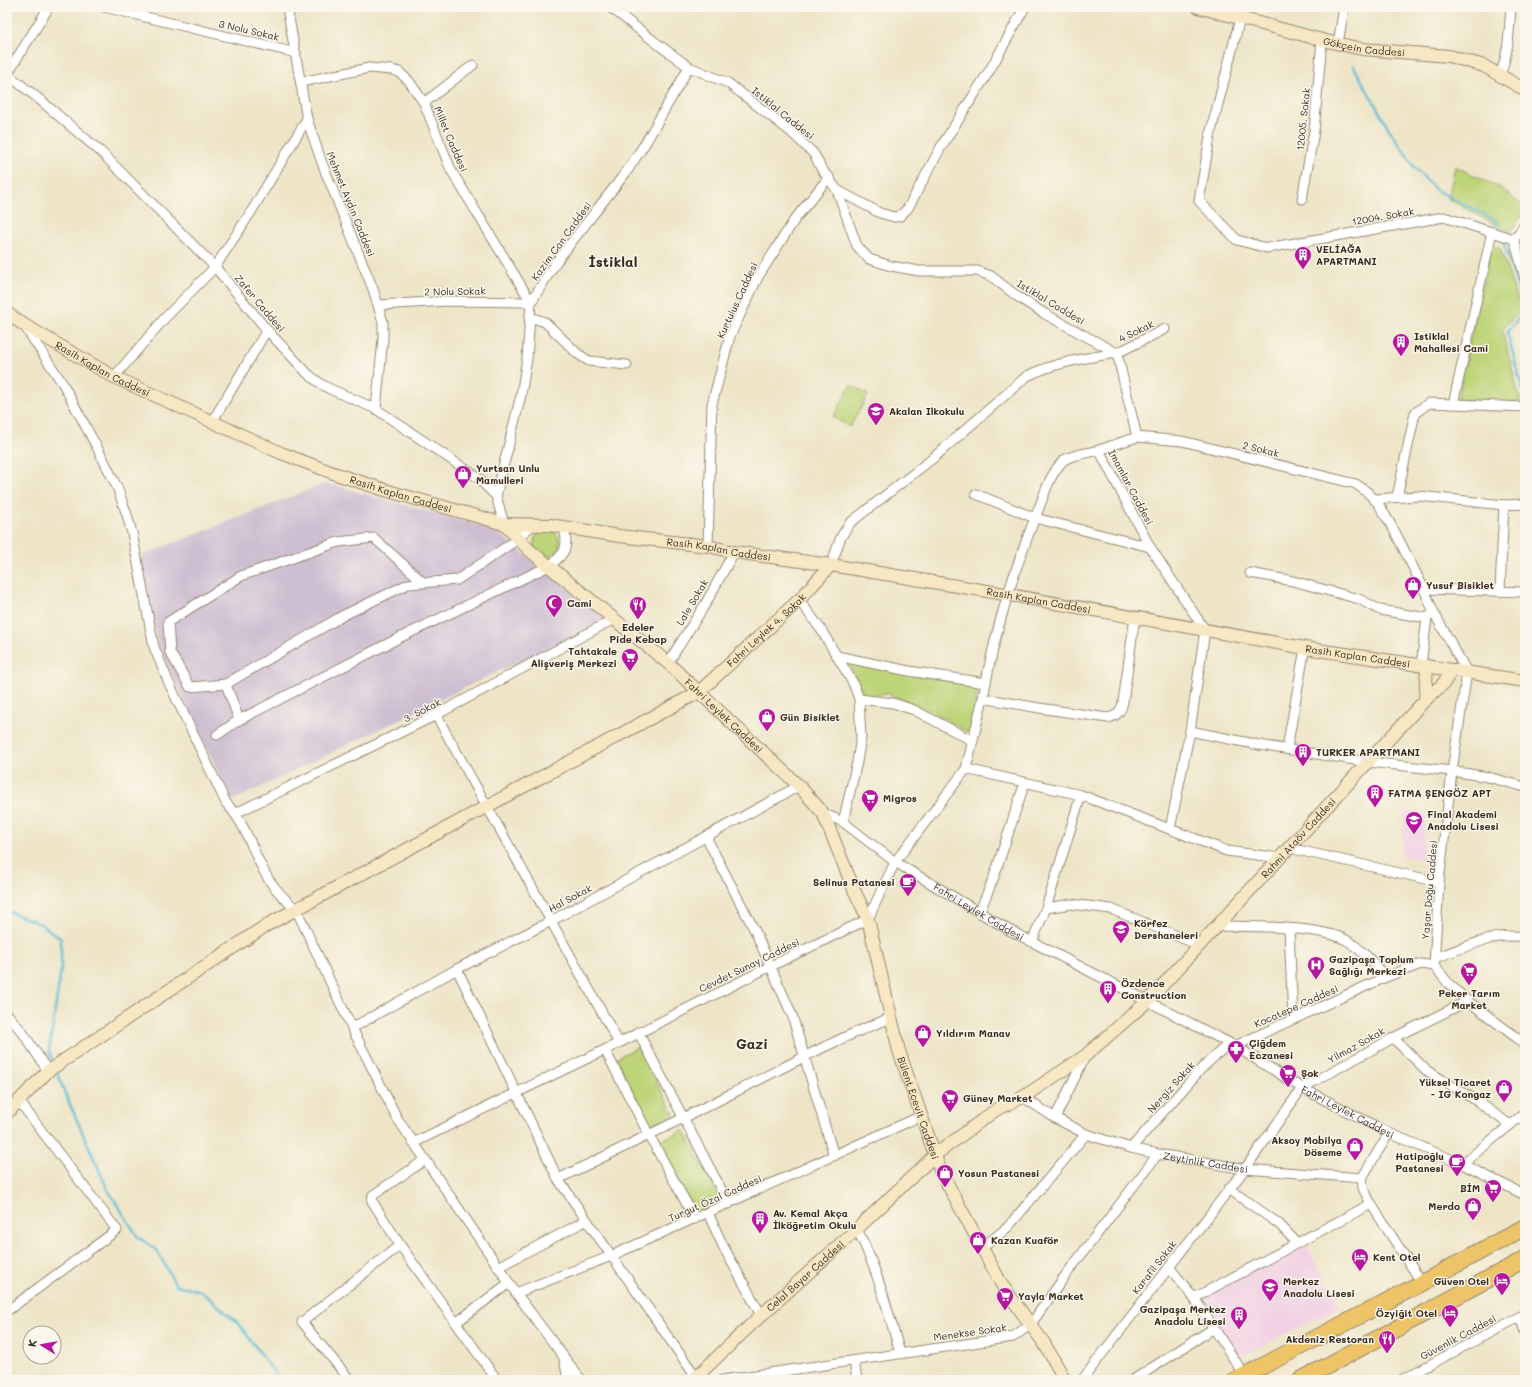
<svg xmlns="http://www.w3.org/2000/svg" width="1532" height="1387" font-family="Mali,sans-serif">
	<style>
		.built { fill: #f1d0e3 }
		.industrial { fill: #cebed1 }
		.green { fill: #bdd478; stroke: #7c7f4b }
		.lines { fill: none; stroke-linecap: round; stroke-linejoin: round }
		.stream { stroke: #57bad5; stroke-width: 2.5 }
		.street-casing { stroke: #948872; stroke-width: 11 }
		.secondary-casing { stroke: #948872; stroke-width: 14 }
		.highway-casing { stroke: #948872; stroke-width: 18 }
		.street { stroke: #fff; stroke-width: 9 }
		.secondary { stroke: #f8e7c3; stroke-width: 12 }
		.highway { stroke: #eec469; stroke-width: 16 }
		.labels { text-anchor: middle; stroke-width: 3; stroke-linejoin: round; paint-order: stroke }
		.street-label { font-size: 10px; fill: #3b2a1e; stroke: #fbf7ec }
		.poi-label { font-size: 10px; font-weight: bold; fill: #3b2a1e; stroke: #fbf7ec; text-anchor: start }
		.district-label { font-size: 14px; font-weight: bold; fill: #3b2a1e; stroke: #fbf7ec }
	</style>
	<rect width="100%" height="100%" fill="#fbf7ec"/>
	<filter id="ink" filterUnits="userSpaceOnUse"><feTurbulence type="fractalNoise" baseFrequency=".025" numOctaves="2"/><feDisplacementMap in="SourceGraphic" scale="8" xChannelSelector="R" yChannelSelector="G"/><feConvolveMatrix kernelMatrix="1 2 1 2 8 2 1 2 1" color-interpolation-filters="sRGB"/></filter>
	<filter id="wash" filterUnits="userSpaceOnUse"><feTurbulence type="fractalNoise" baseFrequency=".012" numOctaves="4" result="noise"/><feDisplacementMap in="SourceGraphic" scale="16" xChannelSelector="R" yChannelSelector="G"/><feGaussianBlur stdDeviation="0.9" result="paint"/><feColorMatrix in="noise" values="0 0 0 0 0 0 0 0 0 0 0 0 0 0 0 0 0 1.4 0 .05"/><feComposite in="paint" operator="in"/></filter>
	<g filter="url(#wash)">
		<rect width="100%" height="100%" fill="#eee5c7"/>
		<path class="built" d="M1405,811L1426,813L1422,859L1401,857Z
			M1304,1242L1341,1306L1236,1359L1199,1299Z"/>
		<path class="industrial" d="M326,483L493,529L606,619L232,801L158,645L141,556Z"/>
		<path class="green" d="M1455,166L1502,189L1525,208V211L1510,232L1448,199Z
			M1491,246L1500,248L1521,310L1502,330L1521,403L1457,400Z
			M851,385L868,395L850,427L833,417Z
			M534 543a13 13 0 1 1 26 0a13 13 0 1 1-26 0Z
			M848,662L979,686L970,734L933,712L885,693L866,698Z
			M638,1047L674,1114L650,1125L616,1058Z
			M684,1130L722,1202L696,1214L655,1143Z"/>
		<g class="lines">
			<path class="stream" d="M1353,65L1389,129L1415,168L1436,190L1497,221L1500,233
				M1502,238L1525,309
				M1525,311L1507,332L1523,391L1525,392
				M7,911L41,924L61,939V969L49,1051L54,1064
				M56,1070L64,1091L108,1190L138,1237L156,1249L176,1285L201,1291L238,1323L280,1380"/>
		</g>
	</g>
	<g filter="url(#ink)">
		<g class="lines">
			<defs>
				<g id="street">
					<path d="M104,7L296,53"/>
					<path d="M287,7L307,119L322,163L373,289L383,322V339L376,409"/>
					<path d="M610,7L659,45L689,67L728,83L791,132L814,154L821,168L837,190L857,246L869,259L891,266L919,271H977L991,276L1018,297L1045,314L1117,353L1165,329"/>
					<path d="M1240,19L1211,131L1199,201L1237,240L1267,248L1444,217L1514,239L1525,225"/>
					<path d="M1338,44L1344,7"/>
					<path d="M7,74L39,99L101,152L215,267L267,330L308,374L321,384L330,389L376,409L477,477L496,496L504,524"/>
					<path d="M7,74L49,7"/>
					<path d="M1500,75C1509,52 1509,31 1511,7"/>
					<path d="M301,82L369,68L392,70L399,72L409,81L424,103L451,170L531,302"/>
					<path d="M424,103L473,65"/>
					<path d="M837,190L880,213L894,217L900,216L908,208L941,147L991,68L1025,7"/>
					<path d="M1302,199L1314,131L1322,40"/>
					<path d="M1514,239L1525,278"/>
					<path d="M379,305L448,301L531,302"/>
					<path d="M530,317L545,322L578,354L589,361L627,365"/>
					<path d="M25,327L63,384L101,455L117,487L127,515L132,533L154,647L168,681L226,803C247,824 253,855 269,880C277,891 285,900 296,909L352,1028L397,1118L516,1293L581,1380"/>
					<path d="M114,377L164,319L215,267L251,212L307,119"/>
					<path d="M1453,404L1492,232"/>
					<path d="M212,422L267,330"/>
					<path d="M1137,437L1182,441L1356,484L1367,492L1378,503L1395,532L1424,589L1434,613L1467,672L1452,771L1439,882L1434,966"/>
					<path d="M1099,450C1089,453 1073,454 1064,460C1051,472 1045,492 1039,508C1014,569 994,633 983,698L1039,708L1108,718C1117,716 1121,712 1123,702L1135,617"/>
					<path d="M976,494L1035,518L1150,547"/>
					<path d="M496,496L521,395L527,359L531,302L556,262L627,171L646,142L689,67"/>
					<path d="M1397,497L1415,413L1429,403L1525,407"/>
					<path d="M1374,499L1419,496L1504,505L1525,504"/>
					<path d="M535,524L525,531L518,539L457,580L408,584L344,615L226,684L239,720L397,639L549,566C565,554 569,548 564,528"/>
					<path d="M708,546L712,404L730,336L758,277L795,219L829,177"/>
					<path d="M831,565L841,537L850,523L932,459L1027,376C1055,362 1087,358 1117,353L1137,437L1099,450L1150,547L1205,630L1190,731L1170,829"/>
					<path d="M1250,573L1293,581L1359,599L1380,610L1427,618"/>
					<path d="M1424,589L1525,592"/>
					<path d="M1500,591L1504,505"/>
					<path d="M799,600L820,628L853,683L859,699L861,737L857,762L843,822"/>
					<path d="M837,656L909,671L985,683"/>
					<path d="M668,663L706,603L734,552"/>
					<path d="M1421,665L1427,618L1432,614"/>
					<path d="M226,684L190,687L170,652L168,622L241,576L338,542L374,538L424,583"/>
					<path d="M859,699L893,703L914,710L973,741"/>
					<path d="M436,715L619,1043"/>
					<path d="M1190,731L1259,745L1368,762L1452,771L1488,777L1525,787"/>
					<path d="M217,735L239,720"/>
					<path d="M1287,748L1305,648"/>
					<path d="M966,769L1081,795L1227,851L1280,858"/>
					<path d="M236,813L436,715L614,619"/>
					<path id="s1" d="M823,813L843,822L895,862L1009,930L1235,1046L1302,1088L1389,1133L1462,1164L1525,1195"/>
					<path d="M706,837L755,931L792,1015L834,1156"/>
					<path d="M1289,848L1439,882"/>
					<path d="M1046,908L1081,795"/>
					<path d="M979,913L994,877L1025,782"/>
					<path d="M1217,926C1250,927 1320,925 1348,941C1363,950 1374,964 1386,977"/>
					<path d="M1289,929L1293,1019"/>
					<path d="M1032,942L1046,908L1071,904L1111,909L1199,945"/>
					<path d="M1435,958C1464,948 1494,932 1525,937"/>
					<path d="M457,969L558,1179L696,1377"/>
					<path d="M7,1014L23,1033L48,1071"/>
					<path d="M352,1028L457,969L551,921L799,786"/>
					<path d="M638,1032L729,1204"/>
					<path d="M1393,1038L1426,1070L1477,1101L1510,1125"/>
					<path d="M1235,1046L1386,977L1421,964L1434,966L1449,984L1468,1001L1525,1044"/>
					<path d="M605,1050L649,1135L695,1219"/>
					<path d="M1023,1097L1055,1118L1085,1057"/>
					<path id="s2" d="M1055,1118L1086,1134L1131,1148L1158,1154L1245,1169L1362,1178"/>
					<path d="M413,1143L619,1043L771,966L868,919L895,862L966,769L983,698"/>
					<path d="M1131,1148L1201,1069L1229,1043"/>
					<path d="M425,1160L373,1195L372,1201L400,1245L497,1380"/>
					<path d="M1462,1164L1525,1113"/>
					<path d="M1362,1178L1363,1188L1371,1204L1422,1283"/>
					<path d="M1362,1178L1389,1133"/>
					<path d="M558,1179C615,1151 673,1124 729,1095C783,1068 835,1039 891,1018"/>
					<path d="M1229,1189L1279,1224L1297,1243"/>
					<path d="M708,1213L723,1246L761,1315"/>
					<path d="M857,1229C877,1268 888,1311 900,1353"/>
					<path d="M982,1248L1008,1227L1086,1134"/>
					<path d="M498,1267L587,1220"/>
					<path d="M1169,1267L1194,1298L1245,1376"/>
					<path d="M516,1293L611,1256L921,1116"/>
					<path d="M1194,1298L1371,1204"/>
					<path d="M7,1311L117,1230L19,1101"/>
					<path d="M1520,1316L1525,1332"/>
					<path d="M457,1322L509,1283"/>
					<path d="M564,1358L568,1380"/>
					<path d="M854,1361L857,1380"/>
					<path d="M350,1380L302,1322L400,1245"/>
					<path d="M722,1380L1013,1337L1031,1324L1065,1276L1158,1154"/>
					<path d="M1082,1380L1245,1169L1302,1088L1393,1038L1468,1001"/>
					<path d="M1133,1380L1214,1328"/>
					<path d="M1401,1380L1525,1314"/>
				</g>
				<g id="secondary">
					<path id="s3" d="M1198,7L1322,40L1362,49L1449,56L1484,66L1525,90"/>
					<path id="s4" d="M7,313L24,325L114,377L281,453L336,474L388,491L504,524L550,525L619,536L708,546L734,552L831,565L993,592L1305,648L1525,681"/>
					<path id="s5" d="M504,524L528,549L668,663L799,786L823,813L855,892L868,919L899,1051L940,1170L1002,1285L1044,1343L1065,1380"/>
					<path d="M1425,700L1427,666"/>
					<path id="s6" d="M7,1113L48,1071L267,925L699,692L799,600L831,565"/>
					<path id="s7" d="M693,1380L755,1321L857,1229L935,1155L997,1109L1023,1097L1085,1056L1149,1000L1425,700L1443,684L1452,670"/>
				</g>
				<path id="highway" d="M1236,1380L1422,1283L1525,1227
					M1301,1380L1525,1259"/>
			</defs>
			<use href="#street" class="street-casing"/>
			<use href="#secondary" class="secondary-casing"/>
			<use href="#highway" class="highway-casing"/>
			<use href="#street" class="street"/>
			<use href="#secondary" class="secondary"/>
			<use href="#highway" class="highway"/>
		</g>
	</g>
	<defs>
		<symbol id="building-pin" viewBox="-11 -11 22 30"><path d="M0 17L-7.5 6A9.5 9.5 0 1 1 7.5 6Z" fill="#b5179e" stroke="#fbf7ec"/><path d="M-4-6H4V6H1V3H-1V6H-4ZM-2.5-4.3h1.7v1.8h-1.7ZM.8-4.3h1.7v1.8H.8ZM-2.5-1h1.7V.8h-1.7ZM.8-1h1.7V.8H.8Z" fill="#fff"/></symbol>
		<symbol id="school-pin" viewBox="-11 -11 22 30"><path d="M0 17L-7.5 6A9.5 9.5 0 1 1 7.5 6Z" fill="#b5179e" stroke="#fbf7ec"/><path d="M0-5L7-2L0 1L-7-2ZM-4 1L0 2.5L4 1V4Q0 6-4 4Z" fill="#fff"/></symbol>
		<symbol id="shop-pin" viewBox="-11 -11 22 30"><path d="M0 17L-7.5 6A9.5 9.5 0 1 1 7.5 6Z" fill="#b5179e" stroke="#fbf7ec"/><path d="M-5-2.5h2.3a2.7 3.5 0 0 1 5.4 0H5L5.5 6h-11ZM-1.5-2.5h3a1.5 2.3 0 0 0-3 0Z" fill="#fff"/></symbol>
		<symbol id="mosque-pin" viewBox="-11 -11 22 30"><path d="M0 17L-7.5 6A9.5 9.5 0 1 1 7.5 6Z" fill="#b5179e" stroke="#fbf7ec"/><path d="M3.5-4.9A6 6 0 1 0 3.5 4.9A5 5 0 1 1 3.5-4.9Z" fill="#fff"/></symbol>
		<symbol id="restaurant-pin" viewBox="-11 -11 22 30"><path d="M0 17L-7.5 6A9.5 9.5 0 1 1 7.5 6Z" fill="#b5179e" stroke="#fbf7ec"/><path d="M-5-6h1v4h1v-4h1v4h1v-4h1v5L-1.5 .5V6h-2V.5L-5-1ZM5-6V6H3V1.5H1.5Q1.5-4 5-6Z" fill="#fff"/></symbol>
		<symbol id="supermarket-pin" viewBox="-11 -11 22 30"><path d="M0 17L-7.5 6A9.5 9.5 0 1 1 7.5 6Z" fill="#b5179e" stroke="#fbf7ec"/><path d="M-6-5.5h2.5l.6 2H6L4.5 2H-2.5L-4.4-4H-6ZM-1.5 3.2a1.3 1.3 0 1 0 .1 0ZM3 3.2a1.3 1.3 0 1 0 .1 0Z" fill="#fff"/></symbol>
		<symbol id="cafe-pin" viewBox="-11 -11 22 30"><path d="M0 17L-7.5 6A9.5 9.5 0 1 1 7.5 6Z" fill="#b5179e" stroke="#fbf7ec"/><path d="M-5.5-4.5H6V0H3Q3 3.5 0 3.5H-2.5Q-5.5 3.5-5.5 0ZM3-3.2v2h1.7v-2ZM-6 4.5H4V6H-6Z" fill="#fff"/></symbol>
		<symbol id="hospital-pin" viewBox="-11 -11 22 30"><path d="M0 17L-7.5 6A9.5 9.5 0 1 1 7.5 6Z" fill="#b5179e" stroke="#fbf7ec"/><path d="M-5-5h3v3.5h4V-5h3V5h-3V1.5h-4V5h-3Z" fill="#fff"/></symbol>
		<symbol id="pharmacy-pin" viewBox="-11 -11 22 30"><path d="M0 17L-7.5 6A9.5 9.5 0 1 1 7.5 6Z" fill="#b5179e" stroke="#fbf7ec"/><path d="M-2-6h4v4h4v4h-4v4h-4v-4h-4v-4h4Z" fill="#fff"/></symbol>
		<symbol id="hotel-pin" viewBox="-11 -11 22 30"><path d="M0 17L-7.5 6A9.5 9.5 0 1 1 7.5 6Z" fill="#b5179e" stroke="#fbf7ec"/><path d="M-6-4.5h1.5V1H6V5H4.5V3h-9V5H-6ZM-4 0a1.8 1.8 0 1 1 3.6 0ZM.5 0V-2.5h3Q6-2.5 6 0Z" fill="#fff"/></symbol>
	</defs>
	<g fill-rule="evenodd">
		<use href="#building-pin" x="1293" y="245" width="20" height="27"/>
		<use href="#building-pin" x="1391" y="332" width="20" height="27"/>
		<use href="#school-pin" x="866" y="401" width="20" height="27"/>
		<use href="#shop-pin" x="453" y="464" width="20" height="27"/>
		<use href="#shop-pin" x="1403" y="575" width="20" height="27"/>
		<use href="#mosque-pin" x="544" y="593" width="20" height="27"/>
		<use href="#restaurant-pin" x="628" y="595" width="20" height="27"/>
		<use href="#supermarket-pin" x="620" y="647" width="20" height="27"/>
		<use href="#shop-pin" x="757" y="707" width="20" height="27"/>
		<use href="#building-pin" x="1293" y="742" width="20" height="27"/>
		<use href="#building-pin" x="1365" y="783" width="20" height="27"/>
		<use href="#supermarket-pin" x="860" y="788" width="20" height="27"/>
		<use href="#school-pin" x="1404" y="810" width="20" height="27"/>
		<use href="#cafe-pin" x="898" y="872" width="20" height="27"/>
		<use href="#school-pin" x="1111" y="919" width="20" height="27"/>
		<use href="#hospital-pin" x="1306" y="955" width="20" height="27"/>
		<use href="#supermarket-pin" x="1459" y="961" width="20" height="27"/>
		<use href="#building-pin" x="1098" y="979" width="20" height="27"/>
		<use href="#shop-pin" x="913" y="1023" width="20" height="27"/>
		<use href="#pharmacy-pin" x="1226" y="1039" width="20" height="27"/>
		<use href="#supermarket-pin" x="1278" y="1063" width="20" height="27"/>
		<use href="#shop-pin" x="1494" y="1078" width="20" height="27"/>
		<use href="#supermarket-pin" x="940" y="1088" width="20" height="27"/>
		<use href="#shop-pin" x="1345" y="1136" width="20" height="27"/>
		<use href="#cafe-pin" x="1447" y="1152" width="20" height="27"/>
		<use href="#shop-pin" x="935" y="1163" width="20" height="27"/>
		<use href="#supermarket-pin" x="1483" y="1178" width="20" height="27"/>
		<use href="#shop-pin" x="1463" y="1196" width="20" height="27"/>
		<use href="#building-pin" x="750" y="1209" width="20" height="27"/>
		<use href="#shop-pin" x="968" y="1230" width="20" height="27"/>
		<use href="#hotel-pin" x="1350" y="1247" width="20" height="27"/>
		<use href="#hotel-pin" x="1492" y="1271" width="20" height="27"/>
		<use href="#school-pin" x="1260" y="1277" width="20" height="27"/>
		<use href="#supermarket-pin" x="995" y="1286" width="20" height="27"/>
		<use href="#hotel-pin" x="1440" y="1303" width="20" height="27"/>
		<use href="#building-pin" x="1229" y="1305" width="20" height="27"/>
		<use href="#restaurant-pin" x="1377" y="1329" width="20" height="27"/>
	</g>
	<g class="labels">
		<g class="street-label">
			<text transform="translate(249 30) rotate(13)" y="4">3 Nolu Sokak</text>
			<text dy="4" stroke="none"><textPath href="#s3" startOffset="171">Gökçein Caddesi</textPath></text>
			<text transform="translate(783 113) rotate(39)" y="4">Istiklal Caddesi</text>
			<text transform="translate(1303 119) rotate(-84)" y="4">12005. Sokak</text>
			<text transform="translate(451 139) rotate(67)" y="4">Millet Caddesi</text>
			<text transform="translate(351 204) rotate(68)" y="4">Mehmet Aydın Caddesi</text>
			<text transform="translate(1383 216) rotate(-10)" y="4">12004. Sokak</text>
			<text transform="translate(561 241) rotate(-54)" y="4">Kazim Can Caddesi</text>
			<text transform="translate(455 291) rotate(-1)" y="4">2 Nolu Sokak</text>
			<text transform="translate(737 300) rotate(-65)" y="4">Kurtulus Caddesi</text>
			<text transform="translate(1051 302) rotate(31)" y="4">Istiklal Caddesi</text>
			<text transform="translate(260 303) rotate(50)" y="4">Zafer Caddesi</text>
			<text transform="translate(1136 331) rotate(-26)" y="4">4 Sokak</text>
			<text dy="4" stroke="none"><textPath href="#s4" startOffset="111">Rasih Kaplan Caddesi</textPath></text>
			<text transform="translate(1261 449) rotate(14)" y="4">2 Sokak</text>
			<text transform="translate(1131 487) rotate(62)" y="4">Imamlar Caddesi</text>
			<text dy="4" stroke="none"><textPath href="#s4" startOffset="435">Rasih Kaplan Caddesi</textPath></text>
			<text dy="4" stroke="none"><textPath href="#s4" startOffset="759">Rasih Kaplan Caddesi</textPath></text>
			<text dy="4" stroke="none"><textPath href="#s4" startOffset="1083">Rasih Kaplan Caddesi</textPath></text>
			<text transform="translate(692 602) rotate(-59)" y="4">Lale Sokak</text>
			<text dy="4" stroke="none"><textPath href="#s6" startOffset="904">Fahri Leylek 4. Sokak</textPath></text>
			<text dy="4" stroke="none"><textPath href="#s4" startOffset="1407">Rasih Kaplan Caddesi</textPath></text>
			<text transform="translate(422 710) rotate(-27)" y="4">3. Sokak</text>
			<text dy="4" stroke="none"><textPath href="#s5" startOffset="292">Fahri Leylek Caddesi</textPath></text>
			<text dy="4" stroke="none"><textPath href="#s7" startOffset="816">Rahmi Ataöv Caddesi</textPath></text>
			<text transform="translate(1429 890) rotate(-85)" y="4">Yaşar Doğu Caddesi</text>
			<text transform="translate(570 898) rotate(-28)" y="4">Hal Sokak</text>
			<text dy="4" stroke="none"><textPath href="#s1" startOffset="185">Fahri Leylek Caddesi</textPath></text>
			<text transform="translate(749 965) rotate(-26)" y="4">Cevdet Sunay Caddesi</text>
			<text transform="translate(1296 1006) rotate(-24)" y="4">Kocatepe Caddesi</text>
			<text transform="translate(1356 1045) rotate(-29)" y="4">Yilmaz Sokak</text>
			<text transform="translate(1171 1087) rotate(-48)" y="4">Nergiz Sokak</text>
			<text dy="4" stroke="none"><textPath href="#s5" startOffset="742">Bülent Ecevit Caddesi</textPath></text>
			<text dy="4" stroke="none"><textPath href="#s1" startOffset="605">Fahri Leylek Caddesi</textPath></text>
			<text dy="4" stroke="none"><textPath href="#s2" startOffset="158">Zeytinlik Caddesi</textPath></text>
			<text transform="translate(715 1198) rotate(-24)" y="4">Turgut Özal Caddesi</text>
			<text transform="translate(1154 1267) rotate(-52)" y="4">Karafil Sokak</text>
			<text dy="4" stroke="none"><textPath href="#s7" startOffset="153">Celal Bayar Caddesi</textPath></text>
			<text transform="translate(970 1332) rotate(-8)" y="4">Menekse Sokak</text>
			<text transform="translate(1458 1337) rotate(-28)" y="4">Güvenlik Caddesi</text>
		</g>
		<g class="poi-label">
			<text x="1316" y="253">VELİAĞA<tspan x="1316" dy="12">APARTMANI</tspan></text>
			<text x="1414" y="340">Istiklal<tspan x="1414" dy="12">Mahallesi Cami</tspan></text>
			<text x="889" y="415">Akalan Ilkokulu</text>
			<text x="476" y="472">Yurtsan Unlu<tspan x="476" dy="12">Mamulleri</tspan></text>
			<text x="1426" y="589">Yusuf Bisiklet</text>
			<text x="567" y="607">Cami</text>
			<text x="638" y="631" text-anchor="middle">Edeler<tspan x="638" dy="12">Pide Kebap</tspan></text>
			<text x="617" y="655" text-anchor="end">Tahtakale<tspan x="617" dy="12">Alişveriş Merkezi</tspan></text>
			<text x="780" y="721">Gün Bisiklet</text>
			<text x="1316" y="756">TURKER APARTMANI</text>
			<text x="1388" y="797">FATMA ŞENGÖZ APT</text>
			<text x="883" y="802">Migros</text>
			<text x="1427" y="818">Final Akademi<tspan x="1427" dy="12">Anadolu Lisesi</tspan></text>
			<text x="895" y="886" text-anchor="end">Selinus Patanesi</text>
			<text x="1134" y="927">Körfez<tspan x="1134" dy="12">Dershaneleri</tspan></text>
			<text x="1329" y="963">Gazipaşa Toplum<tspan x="1329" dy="12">Sağlığı Merkezi</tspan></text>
			<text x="1121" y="987">Özdence<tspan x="1121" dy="12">Construction</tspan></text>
			<text x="1469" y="997" text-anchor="middle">Peker Tarım<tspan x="1469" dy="12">Market</tspan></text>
			<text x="936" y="1037">Yıldırım Manav</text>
			<text x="1249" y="1047">Çiğdem<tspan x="1249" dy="12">Eczanesi</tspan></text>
			<text x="1301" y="1077">Şok</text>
			<text x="1491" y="1086" text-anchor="end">Yüksel Ticaret<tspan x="1491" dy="12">- IG Kongaz</tspan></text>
			<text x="963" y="1102">Güney Market</text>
			<text x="1342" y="1144" text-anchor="end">Aksoy Mobilya<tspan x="1342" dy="12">Döseme</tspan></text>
			<text x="1444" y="1160" text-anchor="end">Hatipoğlu<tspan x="1444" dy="12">Pastanesi</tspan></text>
			<text x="958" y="1177">Yosun Pastanesi</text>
			<text x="1480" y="1192" text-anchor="end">BİM</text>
			<text x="1460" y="1210" text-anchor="end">Merdo</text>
			<text x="773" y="1217">Av. Kemal Akça<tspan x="773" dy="12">İlköğretim Okulu</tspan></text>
			<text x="991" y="1244">Kazan Kuaför</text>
			<text x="1373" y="1261">Kent Otel</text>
			<text x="1283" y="1285">Merkez<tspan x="1283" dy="12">Anadolu Lisesi</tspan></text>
			<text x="1489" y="1285" text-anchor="end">Güven Otel</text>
			<text x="1018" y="1300">Yayla Market</text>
			<text x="1226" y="1313" text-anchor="end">Gazipaşa Merkez<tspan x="1226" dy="12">Anadolu Lisesi</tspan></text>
			<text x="1437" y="1317" text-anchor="end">Özyiğit Otel</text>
			<text x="1374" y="1343" text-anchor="end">Akdeniz Restoran</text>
		</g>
		<g class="district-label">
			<text x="613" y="267">İstiklal</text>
			<text x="752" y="1049">Gazi</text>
		</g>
	</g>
	<rect width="1532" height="1387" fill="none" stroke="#fbf7ec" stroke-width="24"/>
	<g transform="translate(42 1345) rotate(281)"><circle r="19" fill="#fbf7ec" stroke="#aea59a"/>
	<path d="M0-3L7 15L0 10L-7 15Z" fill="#b5179e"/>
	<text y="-6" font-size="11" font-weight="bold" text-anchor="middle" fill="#3b2a1e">K</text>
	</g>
</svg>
